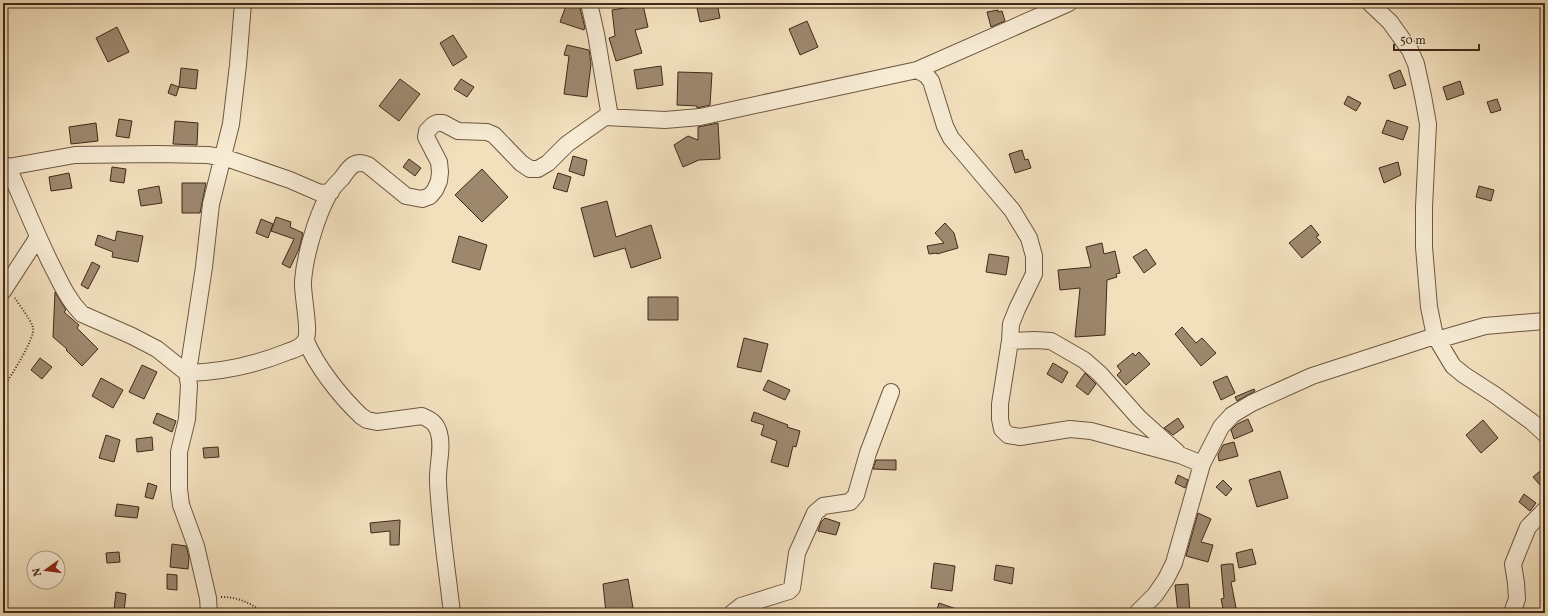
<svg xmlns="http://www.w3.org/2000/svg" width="1548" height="616" font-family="Vollkorn,serif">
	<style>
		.building { fill: #9d886e; stroke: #412919 }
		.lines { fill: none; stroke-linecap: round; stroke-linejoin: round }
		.minor-casing { stroke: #6d5742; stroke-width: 18 }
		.path { stroke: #412919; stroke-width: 2; stroke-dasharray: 1 2; stroke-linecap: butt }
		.minor { stroke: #f7ebd4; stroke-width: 16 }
	</style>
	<rect width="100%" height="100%" fill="#f2e0bd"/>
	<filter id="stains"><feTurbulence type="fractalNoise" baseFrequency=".005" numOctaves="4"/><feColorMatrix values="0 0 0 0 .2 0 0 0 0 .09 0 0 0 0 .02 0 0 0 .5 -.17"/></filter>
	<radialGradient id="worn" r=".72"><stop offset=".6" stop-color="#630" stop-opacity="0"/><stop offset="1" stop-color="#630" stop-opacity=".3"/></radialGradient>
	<path class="building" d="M567,3L580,8L585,28L584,30L560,22Z
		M696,3H717L720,18L700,22Z
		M643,5L648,27L635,30L642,53L616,61L609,38L615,36L612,10Z
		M998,10V12L1002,11L1005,21L991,27L987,12Z
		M807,21L818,47L800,55L789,29Z
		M117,27L129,52L108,62L96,38Z
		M453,35L467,57L453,66L440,43Z
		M567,45L589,50L591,64L587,97L564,94L569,56L564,55Z
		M661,66L663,85L637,89L634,70Z
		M181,68L198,70L196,89L179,87Z
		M1400,70L1406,85L1394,89L1389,75Z
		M678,72L712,73L710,105L697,108V106L677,105Z
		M400,79L420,94L399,121L379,106Z
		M461,79L474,87L467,97L454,89Z
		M1460,81L1464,94L1447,100L1443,87Z
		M171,84L179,87L176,96L168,93Z
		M1348,96L1361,103L1356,111L1344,104Z
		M1497,99L1501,110L1491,113L1487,102Z
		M119,119L132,121L129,138L116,136Z
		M1387,120L1408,127L1403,140L1382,133Z
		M175,121L198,123L197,145L173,144Z
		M96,123L98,141L71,144L69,127Z
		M718,123L720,159L699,160L683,167L674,145L688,136L698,140V127Z
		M1022,150L1025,160L1028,159L1031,168L1015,173L1009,154Z
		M573,156L587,160L584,176L569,171Z
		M409,159L421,168L415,176L403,167Z
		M1398,162L1401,175L1384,183L1379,168Z
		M112,167L126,169L124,183L110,181Z
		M482,169L508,197L482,222L455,195Z
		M69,173L72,188L51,191L49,177Z
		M558,173L571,177L567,192L553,188Z
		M182,183H206L200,213H182Z
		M159,186L162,203L141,206L138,190Z
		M1479,186L1494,190L1491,201L1476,197Z
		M607,201L616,237L651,225L661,258L631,268L625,248L594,257L581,208Z
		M276,217L291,222L290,227L303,233L299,249L290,268L282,264L294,239L271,231Z
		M261,219L273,224L268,238L256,233Z
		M945,223L954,233L958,248L937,254V253L929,254L927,246L944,243L935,233Z
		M1311,225L1319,235L1316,237L1321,242L1302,258L1289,243Z
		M117,231L143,236L138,262L112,257L113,252L95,245L98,235L115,241Z
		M459,236L487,245L480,270L452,262Z
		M1102,243L1104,254L1115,251L1120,273L1116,274L1117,277L1107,280L1105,335L1075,337L1080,288L1060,290L1058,270L1091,267L1086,247Z
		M1146,249L1156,264L1144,273L1133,257Z
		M989,254L1009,257L1006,275L986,272Z
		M92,262L100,266L88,289L81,285Z
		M55,292L66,310L64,312L79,325L77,328L98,349L82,366L66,350L67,349L53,337Z
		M648,297H678V320H648Z
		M1182,327L1196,343L1202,338L1216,353L1201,366L1175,334Z
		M744,338L768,344L761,372L737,367Z
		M1139,352L1150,364L1126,385L1117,375L1121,371L1117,366L1133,353L1135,356Z
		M40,358L52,367L42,379L31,370Z
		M1053,363L1068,372L1062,383L1047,374Z
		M142,365L157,372L144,399L129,392Z
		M1085,373L1096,384L1088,395L1076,386Z
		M1227,376L1235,393L1221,400L1213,382Z
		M101,378L123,390L113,408L92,396Z
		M768,380L790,390L785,400L763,390Z
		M1254,389L1255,391L1237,401L1235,397Z
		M754,412L788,425L787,427L800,431L796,447L793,446L788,467L771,462L777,441L761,435L764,425L751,421Z
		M157,413L176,421L172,432L153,423Z
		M1178,418L1184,427L1173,435L1164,428Z
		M1248,419L1253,431L1234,439L1231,430L1237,424Z
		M1483,420L1498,438L1481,453L1466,435Z
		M106,435L120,440L114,462L99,458Z
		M152,437L153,450L137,452L136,439Z
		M1234,442L1238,456L1219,461L1218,455L1223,445Z
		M218,447L219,457L204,458L203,448Z
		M876,460H896V470L873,469Z
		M1545,467V491L1533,477Z
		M1280,471L1288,498L1257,507L1249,480Z
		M1178,475L1188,480L1185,488L1175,483Z
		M1223,480L1232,489L1226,496L1216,487Z
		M148,483L157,486L153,499L145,497Z
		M1524,494L1536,503L1530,511L1519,502Z
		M117,504L139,507L137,518L115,516Z
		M1198,513L1211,519L1201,542L1213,545L1208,562L1186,556Z
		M825,518L840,523L836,535L818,531L821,522Z
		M400,520L399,545H390V531L371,533L370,523Z
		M172,544L186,546L189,557L188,569L170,567Z
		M1252,549L1256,564L1239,568L1236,553Z
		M119,552L120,562L107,563L106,553Z
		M934,563L955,566L952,591L931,588Z
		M1228,564H1233L1235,581L1231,582L1237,613H1224L1221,599L1224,598L1221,565Z
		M996,565L1014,568L1012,584L994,580Z
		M167,574L177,575V590L167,589Z
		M628,579L633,608L606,613L603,584Z
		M1188,584L1190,613H1178L1175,585Z
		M116,592L126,594L124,611L114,610Z
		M939,603L965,612V613H936Z"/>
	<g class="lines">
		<defs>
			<path id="minor" d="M589,3L596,34L610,117
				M1370,3L1390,22L1410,50L1416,64L1423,96L1428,124L1424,207V247L1429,307L1435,336L1453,366L1464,375L1495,395L1532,422L1545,434
				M917,70L1069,3
				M3,164L8,167C22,199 35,231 50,262C60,281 67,299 82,314L132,336L157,349L187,373C221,372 255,365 287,352C293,350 301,348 305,341C311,332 302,295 303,281C305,255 317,214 330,192C333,187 338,182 342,178C349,168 354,159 368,165L406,196L422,199L430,196L435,190L439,181L440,172L439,162L426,137L427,131L433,125L437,123H443L458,131L487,132L494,135L521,163L530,169H538L548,163L567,144L605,117L665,120L700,117L917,70L926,75L931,81L945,126L951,138L1012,210L1029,238L1034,256V274L1017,309L1011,324L1010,341L1000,404V419L1002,429L1008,435L1020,437L1070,429L1091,431L1180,455L1202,464
				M8,167L75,155L156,154L208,155L226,158L290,180L320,193L331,192
				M3,291L38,237
				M1437,340L1485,326L1545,321
				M306,341C317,367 340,396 361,416L367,420L377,422L422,416C429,419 435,422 438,430C444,446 437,465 438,482C440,526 447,569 452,613
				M1010,341L1035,340L1051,341L1084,360L1100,374L1139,418L1177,452
				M209,613L208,598L196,546L181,505L179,489V452L187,419L189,385L187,373L190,359L204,267L211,204L231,124L238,65L243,3
				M732,613L741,606L789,591L792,588L797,553L815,513L823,506L850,502L856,495L868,453L891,392
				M1137,613L1155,595L1166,579L1174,563L1202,464L1221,427L1232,415L1252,403L1312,376L1435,336
				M1512,613L1517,599L1516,583L1513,564L1528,527L1545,510"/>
		</defs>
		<use href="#minor" class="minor-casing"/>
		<path class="path" d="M3,388C10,377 36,338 33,327C30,319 20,306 15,298
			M221,597C239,597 250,603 264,613"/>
		<use href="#minor" class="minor"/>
	</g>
	<rect width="1548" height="616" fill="none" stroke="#f2e0bd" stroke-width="16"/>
	<rect x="4" y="4" width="1540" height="608" fill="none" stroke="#412919" stroke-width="2"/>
	<rect x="8" y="8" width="1532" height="600" fill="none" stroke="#412919"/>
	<g transform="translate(46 570) rotate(256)"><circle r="19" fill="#f7ebd4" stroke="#ae9d89"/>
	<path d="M0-3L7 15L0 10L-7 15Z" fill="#8f2418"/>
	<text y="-6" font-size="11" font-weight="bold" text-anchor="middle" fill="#412919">N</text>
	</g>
	<path d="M1394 44v6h85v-6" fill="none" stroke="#412919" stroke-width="2"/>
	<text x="1400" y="44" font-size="12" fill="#412919" stroke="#f7ebd4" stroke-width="3" paint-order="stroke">50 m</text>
	<rect width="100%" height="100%" filter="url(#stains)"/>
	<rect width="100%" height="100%" fill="url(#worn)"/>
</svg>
